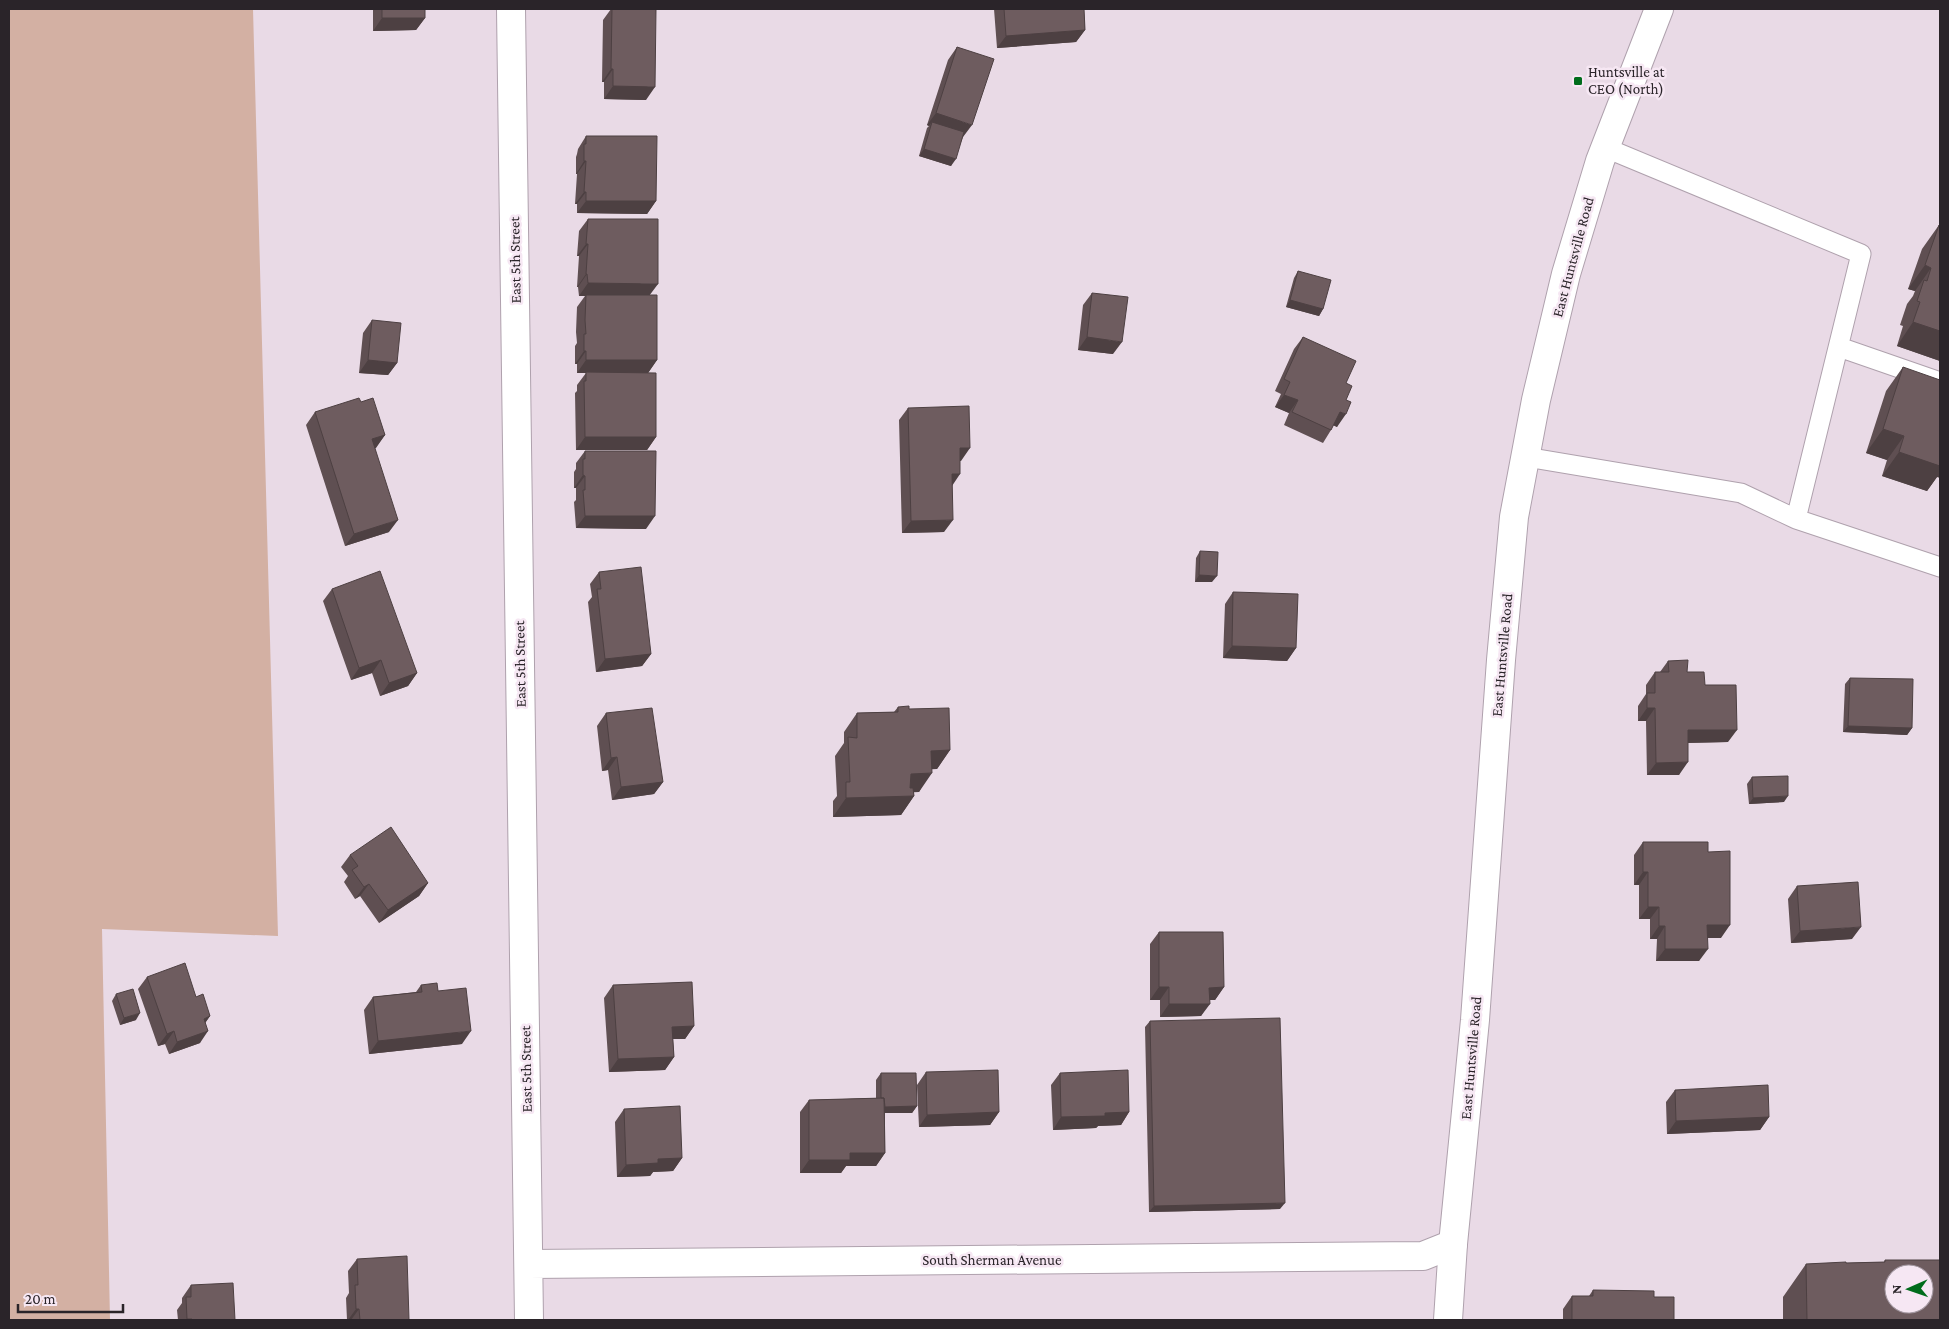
<svg xmlns="http://www.w3.org/2000/svg" width="1949" height="1329" font-family="'Crimson Pro',serif">
	<style>
		.green { fill: #d3b0a3 }
		.lines { fill: none; stroke-linecap: round; stroke-linejoin: round }
		.lane-casing { stroke: #afa1ad; stroke-width: 21 }
		.street-casing { stroke: #afa1ad; stroke-width: 30 }
		.secondary-casing { stroke: #afa1ad; stroke-width: 30 }
		.lane { stroke: #fff; stroke-width: 19 }
		.street { stroke: #fff; stroke-width: 28 }
		.secondary { stroke: #fff; stroke-width: 28 }
		.wall { fill: #5f4f52 }
		.shaded-wall { fill: #4d4042 }
		.building { fill: #6e5c5f; stroke: #4d4042; fill-rule: evenodd }
		.poi-dot { fill: #006c1b; stroke: #f6e7f3; stroke-width: 2 }
		.labels { text-anchor: middle; stroke-width: 5; stroke-linejoin: round; paint-order: stroke }
		.poi-label { font-size: 15px; fill: #2a2429; stroke: #f6e7f3; text-anchor: start }
		.street-label { font-size: 15px; fill: #2a2429; stroke: #f6e7f3 }
	</style>
	<rect width="100%" height="100%" fill="#e9dae6"/>
	<path class="green" d="M9,9H253L278,936L102,929L110,1320H9Z"/>
	<g class="lines">
		<defs>
			<path id="lane" d="M1839,347L1940,382
				M1526,457L1741,493L1796,519L1861,254L1606,148
				M1796,519L1940,567"/>
			<path id="street" d="M511,9L529,1320
				M529,1264L1423,1256L1453,1244"/>
			<path id="secondary" d="M1448,1320L1453,1244L1475,1020L1501,660L1514,517L1536,400L1566,274L1600,161L1659,9"/>
		</defs>
		<use href="#lane" class="lane-casing"/>
		<use href="#street" class="street-casing"/>
		<use href="#secondary" class="secondary-casing"/>
		<use href="#lane" class="lane"/>
		<use href="#street" class="street"/>
		<use href="#secondary" class="secondary"/>
	</g>
	<path class="wall" d="M373,9H425V18L416,30L373,31Z
		M611,9H656L646,100L604,99V82H602L603,20Z
		M994,9H1084L1085,30L1076,42L997,48Z
		M957,47L963,137L951,166L919,156L927,128L929,126L927,125L948,60Z
		M586,136L656,201L647,214L577,213V204H575L577,174H576V157L577,154L578,149Z
		M588,219L650,295L657,360L648,373L656,437L647,450H576L575,393L577,391V385L586,373H577V364H575V346L577,343L576,332L577,307L585,296H579L578,287H577L579,256H577L579,231Z
		M1939,225L1940,226V361L1897,346L1903,326L1900,325L1907,304L1913,296L1915,291L1908,289L1922,249Z
		M1298,271L1323,309L1319,316L1286,307L1294,278Z
		M1092,293L1113,354L1078,350L1083,305Z
		M372,320L397,363L388,375L359,373L363,333Z
		M1303,337L1346,383V400L1337,427L1333,425L1331,430L1323,443L1284,425L1289,413L1275,407L1281,394L1275,391L1294,349Z
		M1903,367L1937,477L1927,491L1882,476L1887,460L1866,453L1886,391Z
		M361,402L385,435L375,448L389,532L345,546L306,425L315,412Z
		M908,408L961,461H960L952,485L944,532L902,533L899,420Z
		M585,451L646,529L576,528L574,502L576,500V488H574V472L576,469V463Z
		M1200,551L1212,582H1195L1196,558Z
		M599,572L651,654L642,666L596,672L588,602L592,597L590,584Z
		M332,589L417,673L408,686L380,696L372,673L351,680L323,601Z
		M1233,592L1296,648L1287,661L1223,658L1225,604Z
		M1668,661L1687,672L1705,685L1728,742L1688,743L1679,775H1647L1646,721H1638V706L1646,694V685L1655,672H1660Z
		M1850,678L1912,728L1907,735L1843,732L1845,684Z
		M898,707L909,709L950,750L937,769H931L919,792H914V796L901,815L833,817V801L837,796L835,756L844,743V732L857,713L894,712Z
		M606,713L663,782L654,794L612,800L608,770L602,771L597,726Z
		M1752,777L1784,802L1749,804L1747,784Z
		M1643,842L1708,852L1721,938H1707L1699,961H1656L1657,939H1650V919H1639V885H1634V855Z
		M350,855L428,883L419,896L379,923L360,896L355,899L344,882L348,876L341,867Z
		M1797,886L1852,939L1791,943L1788,899Z
		M1159,932L1224,987L1215,1000H1210L1201,1016L1160,1017V1000H1150V944Z
		M147,977L196,997L210,1016L205,1023L200,1043L169,1054L165,1044L158,1046L138,989Z
		M421,985L438,991L462,1044L369,1054L364,1010L373,997L416,992Z
		M613,985L694,1026L685,1039H673L674,1057L665,1070L609,1072L604,998Z
		M116,994L136,1020L120,1025L112,1001Z
		M1150,1021L1280,1209L1149,1212L1145,1027Z
		M926,1072L999,1112L990,1125L919,1127L917,1085Z
		M881,1073L917,1106L912,1113H885V1153L876,1166H846L841,1173H800V1112L809,1100L876,1098V1080Z
		M1060,1073L1129,1112L1121,1125L1098,1126L1096,1128L1053,1130L1051,1085Z
		M1675,1090L1769,1117L1760,1130L1667,1134L1666,1102Z
		M624,1109L682,1158L673,1171L653,1172L650,1176L617,1177L615,1122Z
		M357,1259L409,1320H347L346,1298L349,1293L348,1271Z
		M1885,1260L1940,1320H1783V1297L1806,1264L1884,1262Z
		M191,1285L235,1320H178L177,1310L182,1303V1298Z
		M1593,1290L1654,1297L1674,1320H1563V1309L1572,1296H1589Z"/>
	<path class="shaded-wall" d="M382,18H425L416,30L373,31Z
		M1085,30L1076,42L997,48L1006,36Z
		M611,69H613L604,82H602Z
		M613,86L655,87L646,100L604,99Z
		M936,113L972,125L963,137L930,127L932,122L929,126L927,125Z
		M924,149L956,159L951,166L919,156Z
		M584,161H586L577,174H576Z
		M584,192H586L577,204H575Z
		M586,201H656L647,214L577,213Z
		M586,244H588L579,256H577Z
		M1925,265L1931,268L1915,291L1908,289Z
		M586,274H587L578,287H577Z
		M588,283L658,284L649,296L586,295L585,296H579Z
		M1290,300L1323,309L1319,316L1286,307Z
		M1913,322L1940,331V361L1897,346Z
		M1087,337L1122,342L1113,354L1078,350Z
		M584,351H586L577,364H575Z
		M368,360L397,363L388,375L359,373Z
		M586,360H657L648,373H577Z
		M1284,395L1298,400L1289,413L1275,407Z
		M1340,412L1346,414L1337,427L1331,424Z
		M1883,429L1904,436L1887,460L1866,453Z
		M385,435L376,448L363,452L372,439Z
		M585,437H656L647,450H576Z
		M960,448H970L961,461H951Z
		M1899,452L1940,465V478L1937,477L1927,491L1882,476Z
		M952,474H960L952,486Z
		M583,475L585,476L576,488H574Z
		M585,516H655L646,529L576,528Z
		M398,520L389,532L345,546L354,534Z
		M953,520L944,532L902,533L911,521Z
		M1199,575L1217,576L1212,582H1195Z
		M1232,646L1296,648L1287,661L1223,658Z
		M651,654L642,666L596,672L605,659Z
		M381,660L372,673L351,680L359,668Z
		M417,673L408,686L380,696L389,683Z
		M1647,708H1655L1646,721H1638Z
		M1848,726L1912,728L1907,735L1843,732Z
		M1688,730H1737L1728,742L1679,743Z
		M950,750L937,769L918,770L931,751Z
		M617,757L608,770L602,771L611,758Z
		M1688,762L1679,775H1647L1656,763Z
		M932,773L919,792L898,793L911,774Z
		M663,782L654,794L612,800L621,787Z
		M914,796L901,815L833,817L846,798Z
		M1788,796L1784,802L1749,804L1753,798Z
		M1643,872H1648L1639,885H1634Z
		M428,883L419,896L379,923L388,910Z
		M369,884L360,896L355,899L364,887Z
		M1648,907H1659L1650,919H1639Z
		M1707,925H1730L1721,938H1698Z
		M1659,926H1665L1657,939H1650Z
		M1861,927L1852,939L1791,943L1800,931Z
		M1665,949H1708L1699,961H1656Z
		M1159,987H1169L1160,1000H1150Z
		M1224,987L1215,1000H1201L1209,988Z
		M1169,1004H1210L1201,1016L1160,1017Z
		M140,1013L136,1020L120,1025L124,1018Z
		M210,1016L201,1029L204,1019Z
		M694,1026L685,1039H663L672,1027Z
		M174,1031L165,1044L158,1046L167,1034Z
		M208,1031L200,1043L169,1054L177,1042Z
		M471,1031L462,1044L369,1054L378,1041Z
		M674,1057L665,1070L609,1072L618,1059Z
		M917,1106L912,1113H877L881,1107Z
		M999,1112L990,1125L919,1127L927,1115Z
		M1129,1112L1121,1125L1098,1126L1096,1128L1053,1130L1061,1117L1105,1113Z
		M1769,1117L1760,1130L1667,1134L1676,1121Z
		M850,1153H885L876,1166H846L841,1173H800L809,1160Z
		M682,1158L673,1171L653,1172L650,1176L617,1177L626,1165L658,1159Z
		M1285,1203L1280,1209L1149,1212L1154,1206Z
		M356,1309H359L351,1320H348Z"/>
	<path class="building" d="M382,9H425V18H382Z
		M612,9H656L655,87L613,86V69H611Z
		M1004,9H1084L1085,30L1006,36Z
		M957,47L994,59L972,125L936,113Z
		M932,122L964,132L956,159L924,149Z
		M586,136H657L656,201H586V192H584L586,161H584V144H586Z
		M588,219H658V284L588,283L587,274H586L588,244H586Z
		M1939,225L1940,226V331L1913,322L1920,302L1917,301L1924,280L1927,281L1931,268L1925,265Z
		M1298,271L1331,280L1323,309L1290,300Z
		M1092,293L1128,297L1122,342L1087,337Z
		M586,295H657V360H586V351H584V334H586L585,320Z
		M372,320L401,323L397,363L368,360Z
		M1303,337L1356,361L1346,383L1352,386L1346,400L1351,402L1346,414L1340,412L1331,430L1292,412L1298,400L1284,395L1290,382L1284,379Z
		M1903,367L1940,380V466L1899,452L1904,436L1883,429Z
		M586,372L656,373V437H585L584,381H586Z
		M359,398L361,402L373,398L385,435L372,439L398,520L354,534L315,412Z
		M969,406L970,448H960V474H952L953,520L911,521L908,408Z
		M585,451H656L655,516H585L583,490H585V476L583,475V459H585Z
		M1200,551L1218,552L1217,576L1199,575Z
		M641,567L651,654L605,659L597,589H601L599,572Z
		M380,571L417,673L389,683L381,660L359,668L332,589Z
		M1233,592L1298,594L1296,648L1232,646Z
		M1688,660L1687,672H1704L1705,685H1736L1737,730H1688V762L1656,763L1655,708H1647V693H1655V672H1669L1668,661Z
		M1850,678L1913,679L1912,728L1848,726Z
		M909,706V709L949,708L950,750L931,751L932,773L911,774L910,788H913L914,796L846,798V782H850L848,737L857,738V713L898,712V707Z
		M652,708L663,782L621,787L617,757L611,758L606,713Z
		M1788,776V796L1753,798L1752,777Z
		M391,827L428,883L388,910L369,884L364,887L352,870L358,866L350,855Z
		M1643,842H1708V852L1730,851V925H1707L1708,949H1665V926H1659V907H1648V872H1643Z
		M1858,882L1861,927L1800,931L1797,886Z
		M1159,932H1223L1224,987L1209,988L1210,1004H1169V987H1159Z
		M185,963L196,997L203,994L210,1016L204,1019L208,1031L177,1042L174,1031L167,1034L147,977Z
		M692,982L694,1026L672,1027L674,1057L618,1059L613,985Z
		M437,983L438,991L466,988L471,1031L378,1041L373,997L422,992L421,985Z
		M133,989L140,1013L124,1018L116,994Z
		M1280,1018L1285,1203L1154,1206L1150,1021Z
		M998,1070L999,1112L927,1115L926,1072Z
		M1128,1070L1129,1112L1105,1113V1116L1061,1117L1060,1073Z
		M881,1073H916L917,1106L885,1107L884,1098H881Z
		M1768,1085L1769,1117L1676,1121L1675,1090Z
		M884,1098L885,1153H850V1160H809V1100Z
		M680,1106L682,1158L658,1159V1163L626,1165L624,1109Z
		M407,1256L409,1320H360L359,1309H356L355,1285H358L357,1259Z
		M1885,1260H1940V1320H1807L1806,1264L1846,1262V1263L1885,1262ZM1894,1274H1924V1304H1894Z
		M233,1283L235,1320H192V1319H187L186,1297H191V1285Z
		M1593,1290L1654,1291V1297H1674V1320H1572V1296H1593Z"/>
	<rect class="poi-dot" x="1573" y="76" width="10" height="10" rx="2.5"/>
	<g class="labels">
		<g class="poi-label">
			<text x="1588" y="77">Huntsville at<tspan x="1588" dy="17">CEO (North)</tspan></text>
		</g>
		<g class="street-label">
			<text transform="translate(1573 257) rotate(-75)" y="5">East Huntsville Road</text>
			<text transform="translate(515 260) rotate(-91)" y="5">East 5th Street</text>
			<text transform="translate(1502 655) rotate(-85)" y="5">East Huntsville Road</text>
			<text transform="translate(520 664) rotate(-91)" y="5">East 5th Street</text>
			<text transform="translate(1471 1058) rotate(-85)" y="5">East Huntsville Road</text>
			<text transform="translate(526 1069) rotate(-91)" y="5">East 5th Street</text>
			<text x="992" y="1265">South Sherman Avenue</text>
		</g>
	</g>
	<rect width="1949" height="1329" fill="none" stroke="#2a2429" stroke-width="20"/>
	<g transform="translate(1909 1289) rotate(268)"><circle r="24" fill="#f6e7f3" stroke="#a499a2"/>
	<path d="M0-4L9 19L0 12L-9 19Z" fill="#006c1b"/>
	<text y="-8" font-size="14" font-weight="bold" text-anchor="middle" fill="#2a2429">N</text>
	</g>
	<path d="M18 1304v8h105v-8" fill="none" stroke="#2a2429" stroke-width="2.5"/>
	<text x="25" y="1304" font-size="15" fill="#2a2429" stroke="#f6e7f3" stroke-width="4" paint-order="stroke">20 m</text>
</svg>
